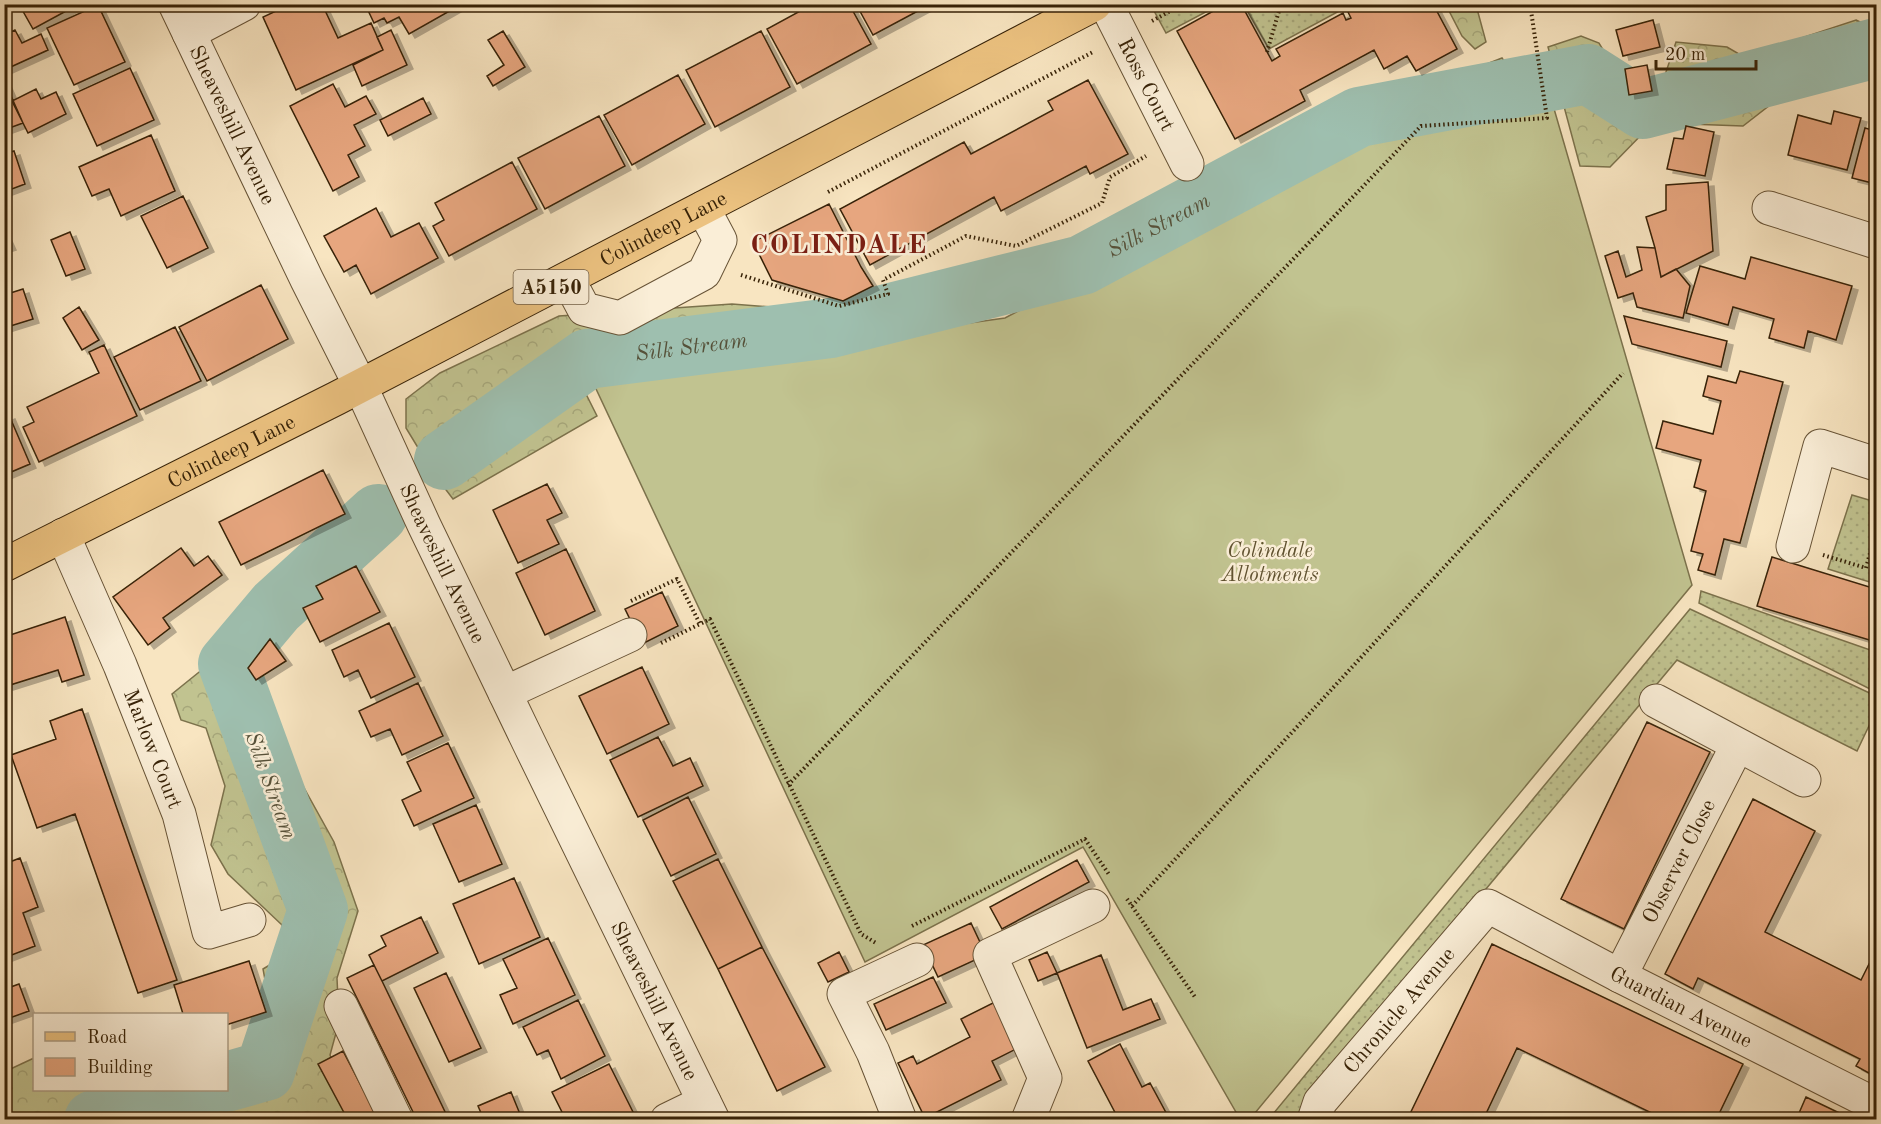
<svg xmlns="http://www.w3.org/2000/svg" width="1881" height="1124" font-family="'Old Standard TT',serif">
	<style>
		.grass { fill: url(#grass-dots); stroke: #7c724c; stroke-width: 1.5 }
		.forest { fill: url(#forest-crowns); stroke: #7c724c; stroke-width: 1.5 }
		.garden { fill: #c1c390; stroke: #7c724c; stroke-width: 1.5 }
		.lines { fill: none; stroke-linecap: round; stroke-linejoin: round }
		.river { stroke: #9ebfaf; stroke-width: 60 }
		.building { fill: #e7a67f; stroke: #372207; stroke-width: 1.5; filter: url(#shadow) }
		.minor-casing { stroke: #675336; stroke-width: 35 }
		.major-casing { stroke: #372207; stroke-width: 35 }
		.path { stroke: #372207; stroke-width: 4; stroke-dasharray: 1.5 3; stroke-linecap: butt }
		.minor { stroke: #faeed7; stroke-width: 33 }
		.major { stroke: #ecc280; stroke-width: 33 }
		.labels { text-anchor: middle; stroke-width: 5; stroke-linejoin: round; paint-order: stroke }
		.shield { fill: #faeed7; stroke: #725f45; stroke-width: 1.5 }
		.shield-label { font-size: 20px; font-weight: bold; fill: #372207 }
		.street-label { font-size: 21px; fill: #372207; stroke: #faeed7 }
		.park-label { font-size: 21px; font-style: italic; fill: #605230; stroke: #faeed7 }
		.water-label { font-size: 22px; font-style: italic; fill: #565139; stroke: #faeed7 }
		.district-label { font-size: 27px; font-weight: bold; letter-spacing: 1.5px; fill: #7a1f14; stroke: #faeed7 }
	</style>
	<defs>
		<pattern id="grass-dots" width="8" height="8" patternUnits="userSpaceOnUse" patternTransform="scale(1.5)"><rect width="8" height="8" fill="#c1c390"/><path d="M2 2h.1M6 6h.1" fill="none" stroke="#a6a77b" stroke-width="1.8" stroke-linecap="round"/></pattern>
		<pattern id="forest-crowns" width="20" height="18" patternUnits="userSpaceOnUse" patternTransform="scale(1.5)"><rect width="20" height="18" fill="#c1c390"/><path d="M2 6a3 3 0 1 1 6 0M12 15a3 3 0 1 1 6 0" fill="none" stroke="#a6a77b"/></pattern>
		<filter id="shadow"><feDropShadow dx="6" dy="4" stdDeviation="0" flood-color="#0004"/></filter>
	</defs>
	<rect width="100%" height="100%" fill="#f8e5c1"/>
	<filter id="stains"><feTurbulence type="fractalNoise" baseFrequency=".00333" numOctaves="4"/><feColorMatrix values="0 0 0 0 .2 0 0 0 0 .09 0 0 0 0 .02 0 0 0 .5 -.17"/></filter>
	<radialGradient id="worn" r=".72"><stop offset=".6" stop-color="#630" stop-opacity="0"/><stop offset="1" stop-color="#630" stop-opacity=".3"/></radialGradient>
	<path class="grass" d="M1156,5L1219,4V5L1166,33L1152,7Z
		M1244,5H1340L1343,9L1269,49Z
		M1852,495L1876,502V584L1828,569Z
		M1701,591L1876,652V692L1699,603Z
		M1690,609L1876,696V711L1857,751L1677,660L1294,1119L1268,1120Z"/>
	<path class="forest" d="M1446,5H1476L1486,42L1475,49L1462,36Z
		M1856,20L1876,30V70L1774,102L1743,126L1688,124L1649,127L1610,167L1580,166L1548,47L1581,36L1599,43L1617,73L1632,86L1665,75L1676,42L1727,47L1744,57Z
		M1502,58L1514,76L1511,93L1403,112L1359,124L1246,184L999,310L586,369L578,378L597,416L453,499L434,474L406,428V399L440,373L559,316L732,304L836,312L939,294L1069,252L1164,207L1239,167L1340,98L1377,89L1436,84Z
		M244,612L242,676L334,842L358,911L337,978L339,1022L330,1055L355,1119H5L4,1072L34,1058V1090H226L227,1063L273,1024L263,969L285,956L282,925L228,874L211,845L225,786L206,728L181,720L172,694L214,660Z"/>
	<path class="garden" d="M1548,88L1692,585L1250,1119H1240L1083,847L865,962L590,376L1005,318L1361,129Z"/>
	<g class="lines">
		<g class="river">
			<path id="s1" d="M444,460L587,359L831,328L1082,265L1359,117L1588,74L1643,109L1876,48"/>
			<path d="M226,1082L265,1071L318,910L228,664L276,607L378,514"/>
			<path d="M94,1120L199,1090"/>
		</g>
	</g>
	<path class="building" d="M23,4H79L33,29L20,6Z
		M291,4H322L338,38L371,23L383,50L296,90L263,17Z
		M365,4H462L409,34L399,17L387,23L384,18L374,23Z
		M813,4H849L871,44L797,84L767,29Z
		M856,4H931L873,35Z
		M1226,4H1241L1272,61L1280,56L1276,49L1343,13L1346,20L1351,18L1344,4H1433L1457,49L1416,71L1407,56L1384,69L1374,50L1300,90L1305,101L1235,139L1177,31Z
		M98,5L125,62L74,85L47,28Z
		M1653,20L1660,47L1623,56L1616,30Z
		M15,30L22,43L41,34L48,50L4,70V35Z
		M391,30L407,65L362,86L353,65L383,50L377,37Z
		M503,31L525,67L493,86L487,76L504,65L488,40Z
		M761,31L790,87L715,127L686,70Z
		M1647,65L1652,91L1629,95L1625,69Z
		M130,68L154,120L97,146L73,94Z
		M678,75L705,124L632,165L604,115Z
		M4,80L23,123L4,130Z
		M1088,80L1128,154L1090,174L1086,166L1001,211L994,197L870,265L840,209L964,142L971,154L1053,110L1048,101Z
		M333,84L345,107L366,96L376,114L354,125L365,146L348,155L359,177L333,191L290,106Z
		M36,89L41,99L56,92L66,114L28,133L12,101Z
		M423,98L431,114L388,136L380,120Z
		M1834,111L1861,118L1847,170L1788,155L1798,115L1831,124Z
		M599,116L625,166L545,209L518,158Z
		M1686,126L1714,132L1705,176L1667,169L1674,138L1683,139Z
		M1865,128L1876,131V184L1852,178Z
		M151,135L175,191L121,216L109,189L92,196L79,167Z
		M14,151L25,184L4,192V154Z
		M512,162L537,209L449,256L433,226L444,220L435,203Z
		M1708,182L1713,251L1661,277L1655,248L1646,217L1666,210V185Z
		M183,196L208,248L167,268L141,216Z
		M829,204L861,267L873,286L843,301L772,280L753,242Z
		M376,208L391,237L419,223L438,258L371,294L356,265L344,272L324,236Z
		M70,232L85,269L66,276L51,240Z
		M4,233L10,246L4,248Z
		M1637,247L1655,248L1661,277L1676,269L1690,286L1683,318L1637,307L1633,293L1618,298L1605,256L1618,251L1626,277L1642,270Z
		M1751,257L1852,286L1836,340L1808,331L1804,348L1769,338L1774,319L1733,307L1728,325L1686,313L1700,266L1745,279Z
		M261,285L288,339L207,381L179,327Z
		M23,289L33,319L4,328V295Z
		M79,307L99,340L82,350L63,318Z
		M1624,316L1727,341L1721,367L1632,344Z
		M175,327L201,381L140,410L114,357Z
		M104,345L137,416L39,462L23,427L34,422L27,407L99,373L89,352Z
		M1740,371L1783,382L1740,543L1724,539L1715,575L1698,570L1703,554L1691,551L1706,491L1694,487L1701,460L1656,448L1663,421L1713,434L1721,401L1703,396L1708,376L1736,383Z
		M1876,398V420L1870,418Z
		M9,415L30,464L4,475V417Z
		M323,470L345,514L241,565L219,522Z
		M547,484L562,513L547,520L559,544L518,563L493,510Z
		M181,548L194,566L208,556L222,575L163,618L170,628L148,645L113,597Z
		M566,549L595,611L545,635L516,573Z
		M1772,557L1876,589V642L1757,606Z
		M356,566L380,612L320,642L303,608L323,599L316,586Z
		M662,592L678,626L642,644L625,609Z
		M65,617L84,675L62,682L58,670L7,686L4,678V637Z
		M389,623L415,677L371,698L358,670L344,677L332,650Z
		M270,639L286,661L256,680L248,668Z
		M642,667L669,724L607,754L579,696Z
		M418,683L443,736L402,755L390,729L371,737L359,711Z
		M82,709L177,980L138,993L75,814L37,828L11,755L56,739L50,721Z
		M1647,722L1710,752L1624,929L1561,899Z
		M658,737L673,766L690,758L703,786L638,817L610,760Z
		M448,743L474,798L414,826L402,800L421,791L407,762Z
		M688,797L716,854L671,876L643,820Z
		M1753,799L1815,831L1765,932L1861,980L1876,950V1077L1856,1066L1860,1059L1698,978L1693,989L1665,974Z
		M476,805L502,864L459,882L433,824Z
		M4,858L7,863L20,858L38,907L23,913L35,946L4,958Z
		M718,859L762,947L718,969L673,881Z
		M1077,860L1089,882L1002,929L990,907Z
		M514,878L540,937L479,964L453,904Z
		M421,917L438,953L382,981L369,955L386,946L381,936Z
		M971,923L986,955L938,977L923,945Z
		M548,938L575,995L513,1024L500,995L517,988L503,959Z
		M1492,944L1743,1064L1716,1120H1666L1517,1048L1483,1120H1407Z
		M762,947L825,1067L777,1091L718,969Z
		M839,952L849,972L828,982L818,963Z
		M1047,952L1057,973L1038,981L1029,960Z
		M1101,955L1123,1010L1151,999L1160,1019L1087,1048L1057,973Z
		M249,961L266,1012L226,1025V1014H183L174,985Z
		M374,965L382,981L449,1120H417L347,978Z
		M446,973L481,1048L449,1062L414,988Z
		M933,977L946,1003L886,1030L874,1004Z
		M4,978L8,988L19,984L29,1011L4,1020Z
		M1001,999L1024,1045L992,1061L1001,1080L925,1118L898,1063L913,1056L917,1064L970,1037L961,1019Z
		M578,1000L605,1056L561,1079L548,1050L537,1055L523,1027Z
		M1120,1044L1142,1087L1150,1083L1170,1120H1119L1088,1061Z
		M343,1051L379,1120H348L318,1064Z
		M609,1064L637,1120H566L552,1092Z
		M511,1092L522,1119L484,1120L478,1106Z
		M1806,1097L1854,1120H1796Z
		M889,1108L895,1120H867Z"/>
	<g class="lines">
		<defs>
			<g id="minor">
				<path id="s2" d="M175,4L307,280L360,385L424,525L529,743L713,1120"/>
				<path id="s3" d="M1106,4L1187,164"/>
				<path d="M189,33L244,4"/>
				<path d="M1769,208L1876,242"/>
				<path d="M568,279L584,309L620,318L704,273L720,240L703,208"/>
				<path id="s4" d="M63,535L120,665L179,814L209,932L249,920"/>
				<path d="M1793,546L1820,446L1876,464"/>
				<path d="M505,693L630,635"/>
				<path d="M1656,701L1804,780"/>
				<path id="s5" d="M1620,976L1737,746"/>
				<path d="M341,1006L396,1120"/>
				<path d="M667,1120L704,1102"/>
				<path d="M900,1120L873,1052L844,994L917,960"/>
				<path d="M1028,1120L1045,1078L990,955L1093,906"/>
				<path id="s6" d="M1314,1120L1320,1102L1488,906L1620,976L1876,1105"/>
			</g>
			<g id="major">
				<path id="s7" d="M4,565L337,398L1095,4"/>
			</g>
		</defs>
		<use href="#minor" class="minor-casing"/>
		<use href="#major" class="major-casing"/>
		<path class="path" d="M1152,21L1183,4
			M1267,52L1281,4
			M828,192L1093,52
			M741,275L839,306L888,294L883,280L966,236L1016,246L1102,203L1110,177L1146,156
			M1823,555L1866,568L1876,531
			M631,601L677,579L700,624L710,619L861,934L876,943
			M661,643L700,624
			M788,785L1421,126L1547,118L1530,4
			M1127,899L1195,997
			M1132,906L1623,373
			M912,926L1085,839L1110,876"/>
		<use href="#minor" class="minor"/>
		<use href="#major" class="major"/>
	</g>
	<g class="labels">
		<rect class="shield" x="513.5" y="270" width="75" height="34" rx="4.5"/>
		<g class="shield-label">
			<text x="551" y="294">A5150</text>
		</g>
		<g class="street-label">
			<text dy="7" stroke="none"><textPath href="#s3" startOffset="90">Ross Court</textPath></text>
			<text dy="7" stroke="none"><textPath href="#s2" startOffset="134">Sheaveshill Avenue</textPath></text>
			<text dy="7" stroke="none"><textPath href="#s7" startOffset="740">Colindeep Lane</textPath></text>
			<text dy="7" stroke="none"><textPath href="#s7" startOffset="254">Colindeep Lane</textPath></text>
			<text dy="7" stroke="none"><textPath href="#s2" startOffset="620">Sheaveshill Avenue</textPath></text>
			<text dy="7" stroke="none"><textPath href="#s4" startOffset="232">Marlow Court</textPath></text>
			<text dy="7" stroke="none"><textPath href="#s5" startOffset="129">Observer Close</textPath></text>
			<text dy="7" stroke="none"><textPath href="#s2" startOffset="1106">Sheaveshill Avenue</textPath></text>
			<text dy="7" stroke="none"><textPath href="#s6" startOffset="495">Guardian Avenue</textPath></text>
			<text dy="7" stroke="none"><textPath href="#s6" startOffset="140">Chronicle Avenue</textPath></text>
		</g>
		<g class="park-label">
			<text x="1270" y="557">Colindale<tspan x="1270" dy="24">Allotments</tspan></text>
		</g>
		<g class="water-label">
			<text dy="8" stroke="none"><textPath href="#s1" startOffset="766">Silk Stream</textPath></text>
			<text dy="8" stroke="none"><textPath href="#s1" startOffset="280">Silk Stream</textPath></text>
			<text transform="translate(272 785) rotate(70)" y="8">Silk Stream</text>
		</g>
		<g class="district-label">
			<text x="839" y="253">COLINDALE</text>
		</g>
	</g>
	<rect width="1881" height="1124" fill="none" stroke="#f8e5c1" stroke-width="24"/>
	<rect x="6" y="6" width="1869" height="1112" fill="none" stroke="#372207" stroke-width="3"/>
	<rect x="12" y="12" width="1857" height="1100" fill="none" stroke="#372207" stroke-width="1.5"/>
	<rect x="33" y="1013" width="195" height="78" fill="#faeed7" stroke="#ac9c84" stroke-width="1.5"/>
	<rect x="45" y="1032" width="30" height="9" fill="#ecc280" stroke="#ac9c84" stroke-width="1.5"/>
	<text x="87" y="1043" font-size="18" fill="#372207">Road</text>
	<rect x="45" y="1058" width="30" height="18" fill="#e7a67f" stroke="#ac9c84" stroke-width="1.5"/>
	<text x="87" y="1073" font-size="18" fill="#372207">Building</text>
	<path d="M1656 60v9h100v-9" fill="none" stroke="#372207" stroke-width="3"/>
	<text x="1665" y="60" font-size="18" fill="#372207" stroke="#faeed7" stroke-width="4.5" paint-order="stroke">20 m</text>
	<rect width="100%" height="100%" filter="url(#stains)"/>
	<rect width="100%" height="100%" fill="url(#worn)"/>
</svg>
